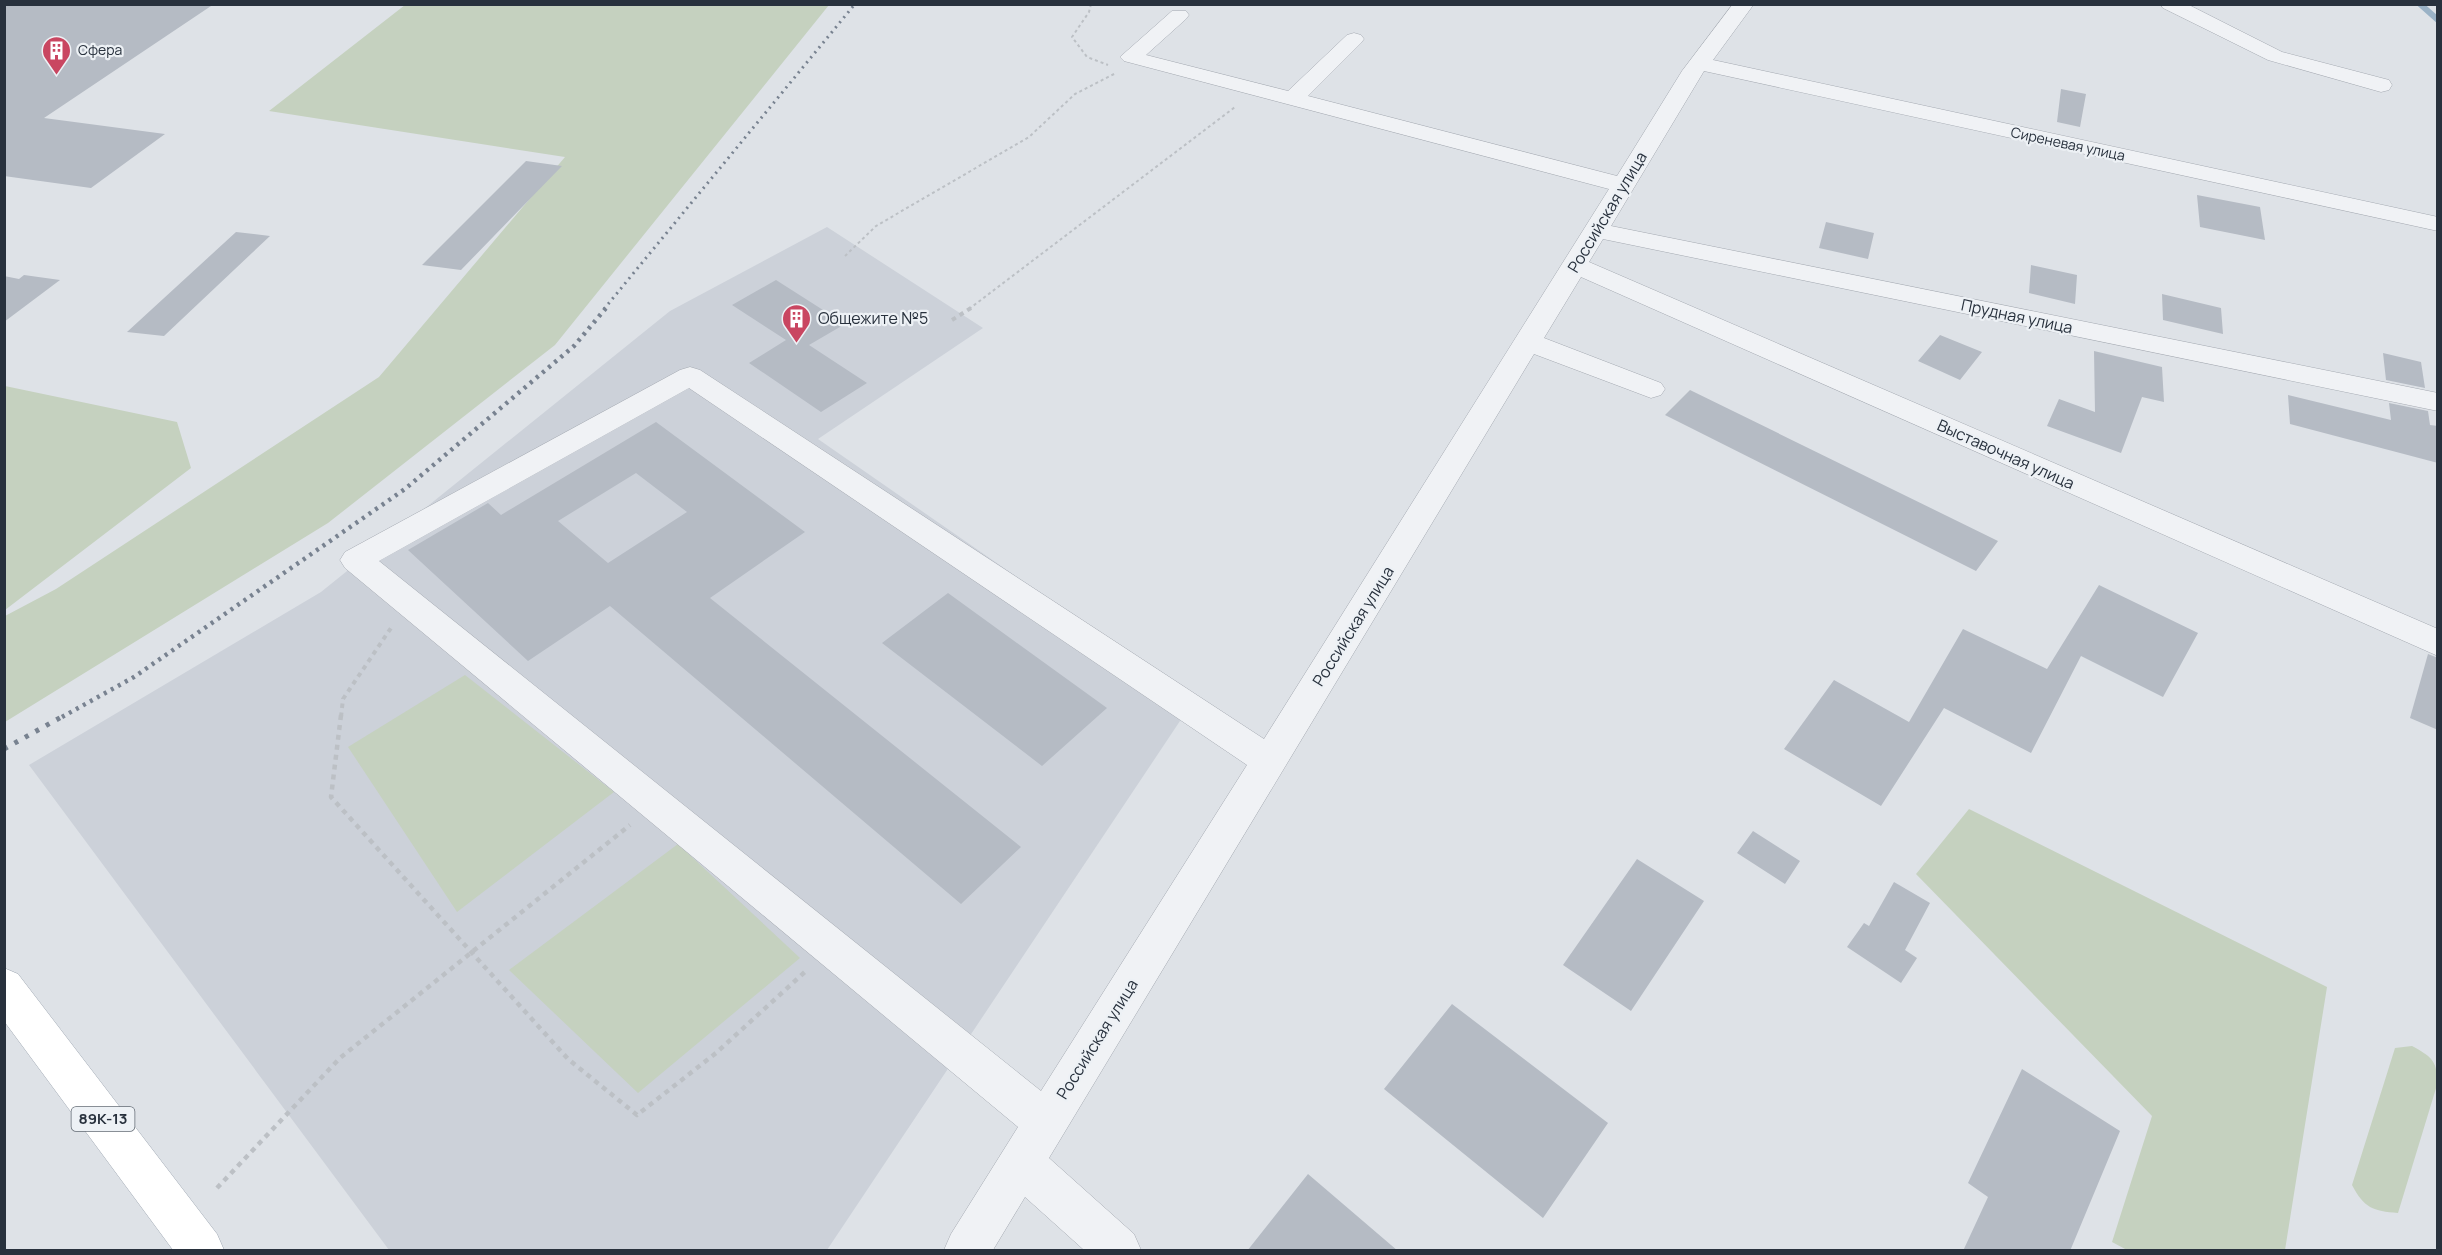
<svg xmlns="http://www.w3.org/2000/svg" width="2442" height="1255" font-family="Manrope,sans-serif">
	<style>
		.built { fill: #ccd1d9 }
		.green { fill: #c5d1bf }
		.lines { fill: none; stroke-linecap: round; stroke-linejoin: round }
		.stream { stroke: #9ab2c6; stroke-width: 6 }
		.building { fill: #b5bbc4; fill-rule: evenodd }
		.minor-casing { stroke: #a4a9b1; stroke-width: 1 }
		.major-casing { stroke: #9ea7b2; stroke-width: 1 }
		.path-far2 { stroke: #bcc0c5; stroke-width: 2; stroke-dasharray: 3 3; stroke-linecap: butt }
		.path-far1 { stroke: #bcc0c5; stroke-width: 4; stroke-dasharray: 4.5 4.5; stroke-linecap: butt }
		.path { stroke: #bcc0c5; stroke-width: 4.5; stroke-dasharray: 5 5; stroke-linecap: butt }
		.minor { fill: #f0f2f5; fill-rule: evenodd }
		.major { fill: #fff; fill-rule: evenodd }
		.rail-far2 { stroke: #788290; stroke-width: 3; stroke-dasharray: 2 4.5; stroke-linecap: butt }
		.rail-far1 { stroke: #788290; stroke-width: 4.5; stroke-dasharray: 3 5; stroke-linecap: butt }
		.rail { stroke: #788290; stroke-width: 5; stroke-dasharray: 4 8; stroke-linecap: butt }
		.labels { text-anchor: middle; stroke-width: 4.5; stroke-linejoin: round; paint-order: stroke }
		.far-poi-label { font-size: 14px; fill: #28313d; stroke: #edf1f5; text-anchor: start }
		.far-street-label { font-size: 14px; fill: #28313d; stroke: #edf1f5 }
		.shield { fill: #edf1f5; stroke: #636b74; stroke-width: 1.5 }
		.shield-label { font-size: 15px; font-weight: bold; fill: #28313d }
		.street-label { font-size: 16px; fill: #28313d; stroke: #edf1f5 }
		.poi-label { font-size: 16px; fill: #28313d; stroke: #edf1f5; text-anchor: start }
	</style>
	<rect width="100%" height="100%" fill="#dee2e7"/>
	<path class="built" d="M827,227L983,328L818,439L1194,700L827,1250H389L29,765L321,592L670,311Z"/>
	<path class="green" d="M405,5H829L555,345L328,523L5,722V616L56,589L379,377L565,157L269,111Z
		M5,386L177,422L191,468L5,610Z
		M465,675L614,792L457,912L348,747Z
		M1969,809L2327,987L2285,1250H2127L2112,1242L2152,1116L1916,874Z
		M678,844L800,958L638,1093L509,970Z
		M2412,1046C2432,1057 2438,1061 2437,1085L2398,1213C2373,1211 2364,1208 2352,1185L2395,1048Z"/>
	<g class="lines">
		<path class="stream" d="M2420,4L2438,20"/>
	</g>
	<path class="building" d="M4,4H214L44,118L165,134L91,188L4,176Z
		M2061,89L2086,94L2080,127L2057,122Z
		M526,161L562,166L461,270L422,265Z
		M2197,195L2260,207L2265,240L2200,227Z
		M1826,222L1874,233L1868,259L1819,248Z
		M236,232L270,236L164,336L127,332Z
		M2031,265L2077,275L2075,304L2029,293Z
		M24,275L60,280L4,322V276L19,279Z
		M776,280L845,324L809,345L867,383L821,412L749,363L786,340L732,305Z
		M2162,294L2221,308L2223,334L2163,320Z
		M1940,335L1982,352L1960,380L1918,361Z
		M2094,351L2162,367L2164,402L2142,397L2121,453L2047,426L2059,399L2095,412Z
		M2383,353L2421,362L2425,388L2386,380Z
		M1690,390L1998,541L1976,571L1665,415Z
		M2288,395L2391,420L2389,403L2428,411L2430,425L2438,426V463L2290,424Z
		M656,422L805,532L710,598L1021,847L961,904L610,606L528,661L408,550L488,503L501,515ZM636,473L687,512L608,563L558,521Z
		M2099,585L2198,633L2163,697L2081,656L2031,753L1944,708L1881,806L1784,749L1834,680L1909,722L1963,629L2047,669Z
		M948,593L1107,708L1042,766L882,643Z
		M2428,654L2438,658V730L2410,718Z
		M1753,831L1800,861L1785,884L1737,853Z
		M1637,859L1704,901L1631,1011L1563,965Z
		M1894,882L1930,903L1905,950L1917,958L1901,983L1847,947L1864,923L1869,926Z
		M1452,1004L1608,1123L1543,1218L1384,1089Z
		M2022,1069L2120,1131L2070,1251H1963L1988,1197L1968,1183Z
		M1308,1174L1398,1251H1247Z"/>
	<g class="lines">
		<defs>
			<path id="minor" d="M1733,4H1754L1713,60L2438,217V231L1704,71L1611,226L2438,393V411L1603,239L1589,262L2438,629V656L1581,277L1544,338L1661,383L1665,389L1661,395L1651,398L1534,354L1049,1158L1134,1234L1141,1250H1084L1025,1197L993,1250H944L951,1234L1018,1127L345,568L340,560L345,552L680,370L690,367L700,370L1264,739L1609,189L1124,61L1120,57L1172,11H1186L1189,15L1186,19L1146,55L1288,91L1347,35L1354,33L1361,35L1364,39L1361,43L1308,96L1617,176L1682,71ZM689,388L1247,765L1041,1091L379,561Z
				M2160,4H2187L2282,52L2389,80L2392,85L2389,90L2381,92L2268,60L2163,8Z"/>
			<path id="major" d="M4,968L18,974L217,1234L224,1250H173L4,1021Z"/>
		</defs>
		<use href="#minor" class="minor-casing"/>
		<use href="#major" class="major-casing"/>
		<path class="path-far2" d="M1091,4L1089,12L1072,37L1087,57L1108,65
			M845,256L876,226L1029,137L1075,94L1116,73
			M969,309L1235,107"/>
		<path class="path-far1" d="M952,320L971,308
			M341,717L343,699L391,628"/>
		<path class="path" d="M341,715L331,797L568,1059L637,1115L716,1053L807,970
			M217,1188L340,1058L630,825"/>
		<use href="#minor" class="minor"/>
		<use href="#major" class="major"/>
		<path class="rail-far2" d="M604,309L855,4"/>
		<path class="rail-far1" d="M62,717L134,677L405,489L574,346L606,308"/>
		<path class="rail" d="M4,749L65,715"/>
	</g>
	<defs>
		<symbol id="building-pin" viewBox="-11 -11 22 30"><path d="M0 17L-7.5 6A9.5 9.5 0 1 1 7.5 6Z" fill="#c94661" stroke="#edf1f5"/><path d="M-4-6H4V6H1V3H-1V6H-4ZM-2.5-4.3h1.7v1.8h-1.7ZM.8-4.3h1.7v1.8H.8ZM-2.5-1h1.7V.8h-1.7ZM.8-1h1.7V.8H.8Z" fill="#fff"/></symbol>
	</defs>
	<g fill-rule="evenodd">
		<use href="#building-pin" x="40" y="34" width="33" height="45"/>
		<use href="#building-pin" x="780" y="302" width="33" height="45"/>
	</g>
	<g class="labels">
		<g class="far-poi-label">
			<text x="78" y="55">Сфера</text>
		</g>
		<g class="far-street-label">
			<text transform="translate(2068 144) rotate(12)" y="5">Сиреневая улица</text>
		</g>
		<rect class="shield" x="71.5" y="1107" width="63" height="24" rx="4.5"/>
		<g class="shield-label">
			<text x="103" y="1124">89К-13</text>
		</g>
		<g class="street-label">
			<text transform="translate(1607 212) rotate(-59)" y="6">Российская улица</text>
			<text transform="translate(2017 316) rotate(12)" y="6">Прудная улица</text>
			<text transform="translate(2006 454) rotate(24)" y="6">Выставочная улица</text>
			<text transform="translate(1353 626) rotate(-58)" y="6">Российская улица</text>
			<text transform="translate(1097 1039) rotate(-58)" y="6">Российская улица</text>
		</g>
		<g class="poi-label">
			<text x="818" y="324">Общежите №5</text>
		</g>
	</g>
	<rect width="2442" height="1255" fill="none" stroke="#28313d" stroke-width="12"/>
</svg>
